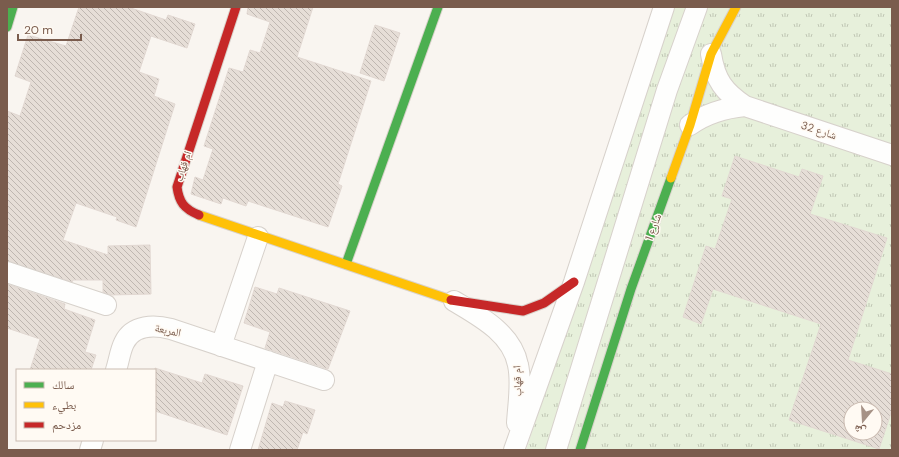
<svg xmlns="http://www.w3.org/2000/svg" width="899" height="457" font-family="'DM Sans','Noto Naskh Arabic',sans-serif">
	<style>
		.grass { fill: url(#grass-tufts); fill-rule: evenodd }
		.building { fill: url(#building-back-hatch); stroke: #e2d8d2; fill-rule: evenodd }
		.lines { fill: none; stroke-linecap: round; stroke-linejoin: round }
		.street-casing { stroke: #d7d1cb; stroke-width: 22 }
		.fast-casing { stroke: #d9d2cb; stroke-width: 11 }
		.slow-casing { stroke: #d9d2cb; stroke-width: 11 }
		.jam-casing { stroke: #d9d2cb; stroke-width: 11 }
		.street { stroke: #fefefd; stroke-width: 20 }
		.fast { stroke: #4caf50; stroke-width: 9 }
		.slow { stroke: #ffc107; stroke-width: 9 }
		.jam { stroke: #c62828; stroke-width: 9 }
		.labels { text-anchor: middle; stroke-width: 3; stroke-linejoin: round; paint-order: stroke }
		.street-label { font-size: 11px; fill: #7a5c4d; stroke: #fffaf3 }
	</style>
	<defs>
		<pattern id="grass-tufts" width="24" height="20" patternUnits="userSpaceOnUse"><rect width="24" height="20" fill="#e7f0db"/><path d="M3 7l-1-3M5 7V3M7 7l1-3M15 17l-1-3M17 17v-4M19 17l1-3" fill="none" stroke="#c0c6b4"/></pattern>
		<pattern id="building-back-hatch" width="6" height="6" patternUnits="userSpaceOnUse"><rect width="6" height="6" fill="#e6ded7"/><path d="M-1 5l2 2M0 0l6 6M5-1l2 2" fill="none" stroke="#bfb7b1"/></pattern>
	</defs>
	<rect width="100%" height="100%" fill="#f9f5f0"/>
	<path class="grass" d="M673,7H892V450H526ZM851,409H875V433H851Z"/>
	<path class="building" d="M79,7H128L166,20L168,15L195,24L187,48L151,36L139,72L159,79L154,96L175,104L136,227L116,220L117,217L76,203L63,240L108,255V246L150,245L151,294L110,295L103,292V280H73L72,282L7,261V111L20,116L31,82L15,76L28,35L66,46Z
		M248,7H313L297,57L371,81L338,184L342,186L328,227L248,201L246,206L223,198L221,204L191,194L195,177L203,180L213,149L204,146L229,68L243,72L250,50L260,53L270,22L247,14Z
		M375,25L400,33L384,81L360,73Z
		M735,156L799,177L802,169L823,176L810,214L887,238L848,360L892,374V410L879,449L789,420L821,324L713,289L701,324L683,317L706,246L715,249L732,199L722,196ZM851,409H875V433H851Z
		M7,284L65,304L64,309L95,320L85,352L96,355L91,370H30L40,339L7,328Z
		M255,287L277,294L279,288L350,311L328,369L265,348L270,332L244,323Z
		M155,368L202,383L205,374L243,386L227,435L155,411Z
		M285,401L315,410L307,434L303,432L297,450H258L272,403L283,407Z"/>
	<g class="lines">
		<defs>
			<path id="street" d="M711,54C715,80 724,92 745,106L892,155
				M690,125C707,113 724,108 745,106
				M7,272L106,305
				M454,301C479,316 512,333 518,365C522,383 518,405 517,423
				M221,346L258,237
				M116,370C119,361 120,351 124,343C133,324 155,325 171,329L324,380
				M90,450L93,440
				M240,450L268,361
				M514,450L574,282L664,7
				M556,450L667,90L697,7"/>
			<path id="fast" d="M7,27L13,7
				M346,264L438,7
				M580,450L631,289L671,178"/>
			<path id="slow" d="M671,178L690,125L711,54L736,7
				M199,215L451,300"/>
			<path id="jam" d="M199,215C184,209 179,202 177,187L236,7
				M451,300L523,311L544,303L574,282"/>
		</defs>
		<use href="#street" class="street-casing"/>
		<use href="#fast" class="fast-casing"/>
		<use href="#slow" class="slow-casing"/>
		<use href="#jam" class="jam-casing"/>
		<use href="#street" class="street"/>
		<use href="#fast" class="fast"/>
		<use href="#slow" class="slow"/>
		<use href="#jam" class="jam"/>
	</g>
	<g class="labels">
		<g class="street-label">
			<text transform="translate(819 130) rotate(18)" y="4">شارع 32</text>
			<text transform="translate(183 166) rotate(-72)" y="4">ام قهاب</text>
			<text transform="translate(653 227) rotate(-70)" y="4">شارع 1</text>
			<text transform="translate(168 330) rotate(12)" y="4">المربعة</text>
			<text transform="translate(517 381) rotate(-92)" y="4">ام قهاب</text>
		</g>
	</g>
	<rect width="899" height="457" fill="none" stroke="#7a5c4d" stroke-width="16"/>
	<rect x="16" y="369" width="140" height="72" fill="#fffaf3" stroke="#cabbb1"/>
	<rect x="24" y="382" width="20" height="6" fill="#4caf50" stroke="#cabbb1"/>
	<text x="52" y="389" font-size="12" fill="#7a5c4d">سالك</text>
	<rect x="24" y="402" width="20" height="6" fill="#ffc107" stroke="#cabbb1"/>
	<text x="52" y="409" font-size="12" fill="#7a5c4d">بطيء</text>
	<rect x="24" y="422" width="20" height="6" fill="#c62828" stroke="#cabbb1"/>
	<text x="52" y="429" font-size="12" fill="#7a5c4d">مزدحم</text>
	<g transform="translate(863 421) rotate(198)"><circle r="19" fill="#fffaf3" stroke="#cabbb1"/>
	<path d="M0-3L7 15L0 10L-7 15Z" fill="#a69286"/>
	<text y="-6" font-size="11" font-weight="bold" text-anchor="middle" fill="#7a5c4d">ش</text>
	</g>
	<path d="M18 34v6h63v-6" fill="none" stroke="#7a5c4d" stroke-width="2"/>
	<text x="24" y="34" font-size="12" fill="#7a5c4d" stroke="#fffaf3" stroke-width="3" paint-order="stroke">20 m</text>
</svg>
